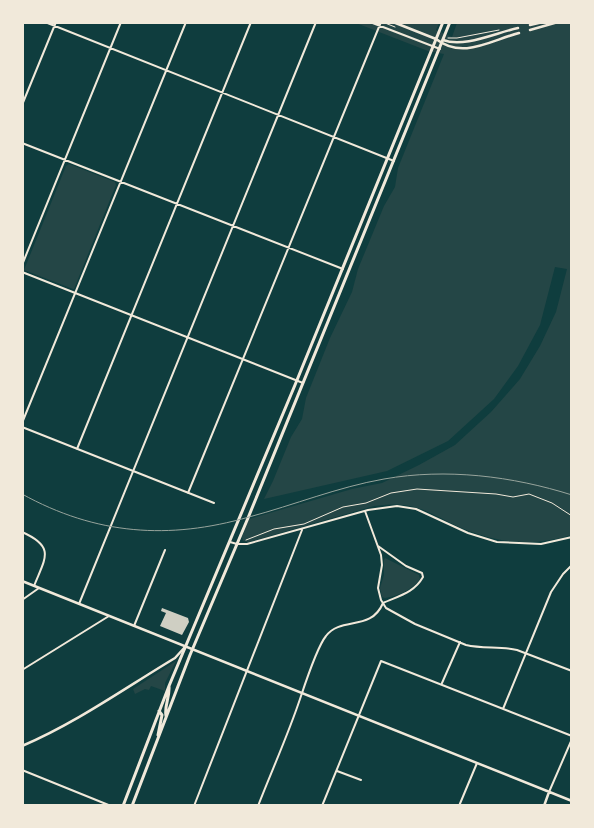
<svg xmlns="http://www.w3.org/2000/svg" width="594" height="828" font-family="'Golos Text',sans-serif">
	<style>
		.green { fill: #244646 }
		.building { fill: #cfcfc3 }
		.lines { fill: none; stroke-linecap: round; stroke-linejoin: round }
		.path { stroke: #f1e9da; stroke-width: 1 }
		.minor { stroke: #f1e9da; stroke-width: 2 }
		.tertiary { stroke: #f1e9da; stroke-width: 2.5 }
		.primary { stroke: #f1e9da; stroke-width: 3 }
		.rail { stroke: #97a49c; stroke-width: 1 }
	</style>
	<rect width="100%" height="100%" fill="#0f3d3e"/>
	<path class="green" d="M356,23H439L436,30L452,37L457,23H571V535C537,546 503,544 469,531C430,516 420,499 374,506L249,542L243,541L242,537L249,519L352,489L382,483L419,465L455,445L491,412L520,379L540,346L556,312L567,269L555,267L540,325L518,366L494,399L448,441L387,471L264,499L273,481L291,437L302,419L306,398L330,338L352,292L358,269L384,206L395,187L398,168L444,54L428,51Z
		M69,164L115,182L116,185L74,289H73L24,270L66,166Z
		M385,558L419,575L420,579C412,590 398,596 385,598L382,597L380,588L384,575V560Z
		M176,661L165,683V691L151,686L149,690L145,689L135,694L133,689Z"/>
	<path class="building" d="M162,608L188,618L189,622L182,635L160,626L166,613L161,611Z"/>
	<g class="lines">
		<path class="path" d="M385,23L395,27
			M448,38H457L499,30
			M246,540L274,529L304,524L343,507L366,503L391,493L417,489L496,494L513,497L529,494L552,503L572,516"/>
		<path class="minor" d="M45,22L394,161
			M370,22L440,49
			M22,105L56,22
			M22,143L343,269
			M22,265L121,22
			M22,272L303,383
			M22,423L186,22
			M22,427L214,503
			M77,449L251,22
			M188,493L381,22
			M365,511L381,555L382,565L378,588L381,600L386,608L415,624L466,645C483,649 500,646 517,650L572,671
			M22,532C56,547 45,558 34,586
			M230,542L237,544H247L368,510L397,506L416,509L468,533L497,542L541,544L572,537
			M22,600L39,588
			M79,604L316,22
			M134,626L165,550
			M22,670L109,616
			M442,683L460,642
			M503,709L551,592L563,574L572,565
			M22,770L111,806
			M337,771L361,780
			M549,792L572,739
			M194,806L302,530
			M258,806C272,770 288,735 300,699C305,684 317,647 326,636C341,616 371,632 383,603C398,596 414,593 423,577L422,573L406,566L378,546
			M322,806L381,661L572,736
			M459,806L477,763"/>
		<path class="tertiary" d="M393,22L436,39C463,60 491,40 519,33
			M530,25L543,22
			M530,30L558,22
			M443,40C464,48 495,33 518,28
			M22,581L572,801
			M22,746C76,723 125,688 175,658L185,647
			M544,806L549,792"/>
		<path class="primary" d="M166,716C164,706 170,697 169,686
			M158,735L162,715L159,711
			M123,806L169,686L295,385L443,22
			M132,806L190,655L248,518L450,22"/>
		<path class="rail" d="M22,494C96,535 169,540 249,517C294,505 338,487 384,479C446,468 512,476 572,495"/>
	</g>
	<rect width="594" height="828" fill="none" stroke="#f1e9da" stroke-width="48"/>
</svg>
